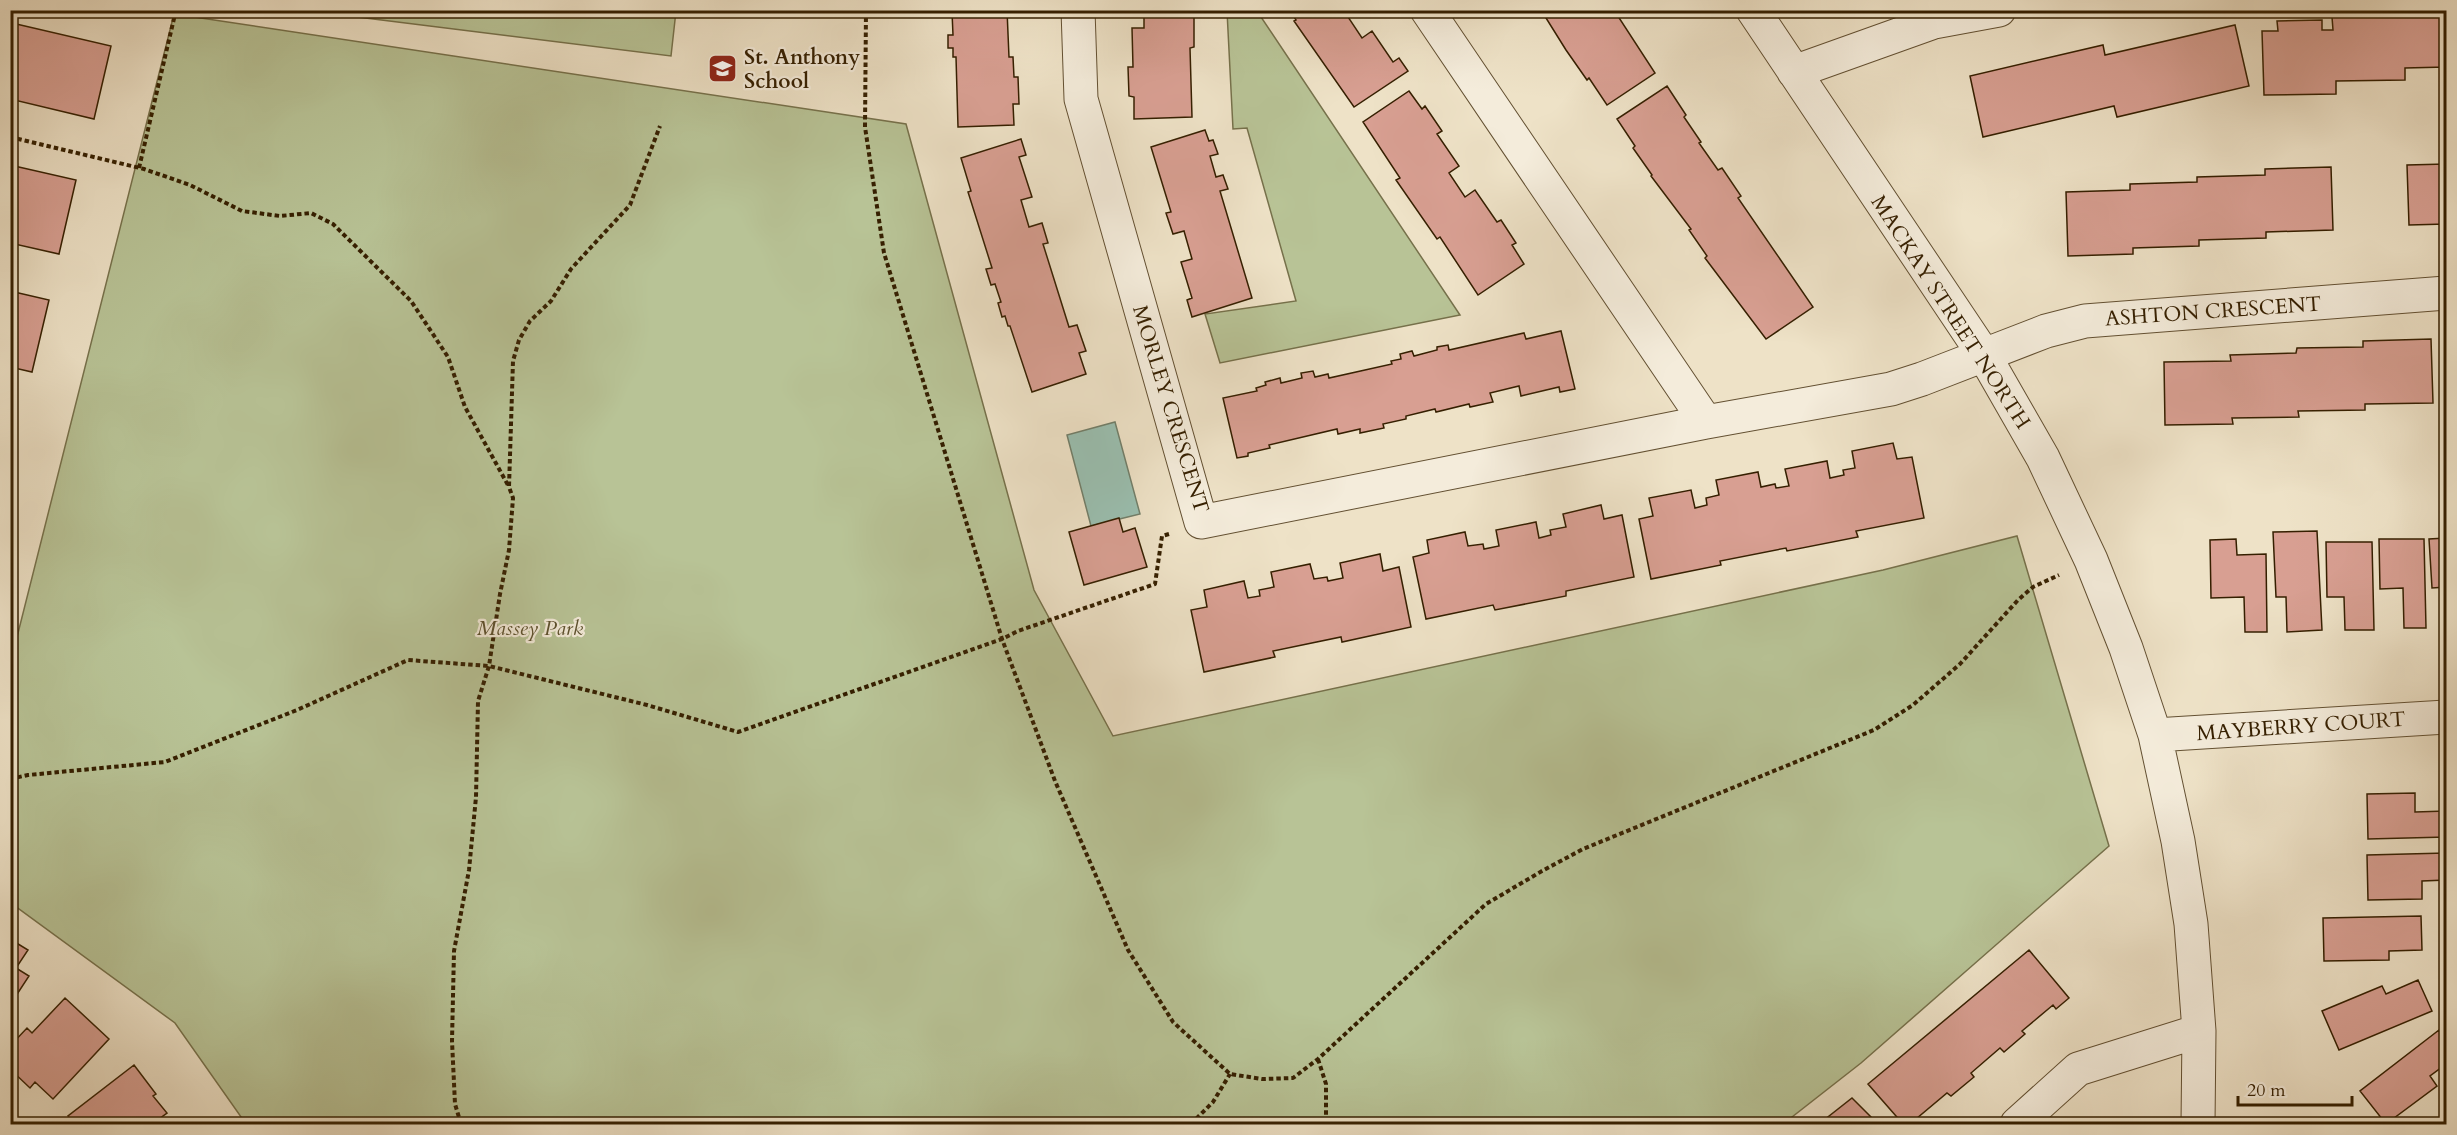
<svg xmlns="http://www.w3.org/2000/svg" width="2457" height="1135" font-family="Cardo,serif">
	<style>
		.green { fill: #b8c396; stroke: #76714b; stroke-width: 1.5 }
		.water { fill: #9abfb0; stroke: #727f6a; stroke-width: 1.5 }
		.building { fill: #d89f92; stroke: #351f00; stroke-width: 1.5 }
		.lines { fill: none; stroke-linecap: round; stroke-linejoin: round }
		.minor-casing { stroke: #635032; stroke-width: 35 }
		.path { stroke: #351f00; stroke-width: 4; stroke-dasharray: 4.5 3; stroke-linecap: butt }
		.minor { stroke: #f4ecdb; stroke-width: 33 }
		.labels { text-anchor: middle; stroke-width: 4.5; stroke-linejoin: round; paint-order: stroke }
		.poi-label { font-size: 21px; font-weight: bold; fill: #351f00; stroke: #f4ecdb; text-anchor: start }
		.street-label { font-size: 21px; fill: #351f00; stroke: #f4ecdb }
		.park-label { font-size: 21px; font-style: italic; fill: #5c502d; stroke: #f4ecdb }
	</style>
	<rect width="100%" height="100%" fill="#eee2c7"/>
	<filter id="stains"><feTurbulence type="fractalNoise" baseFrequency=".00333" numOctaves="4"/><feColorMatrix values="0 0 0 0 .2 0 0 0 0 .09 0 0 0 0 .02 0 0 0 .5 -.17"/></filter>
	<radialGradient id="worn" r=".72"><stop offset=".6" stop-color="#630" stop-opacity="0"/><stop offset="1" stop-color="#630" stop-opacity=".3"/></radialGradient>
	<path class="green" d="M309,11H676L671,56Z
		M1227,11H1257L1460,315L1220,363L1205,314L1296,301L1247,128L1233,129Z
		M174,14L906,124L1034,590L1113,736L1883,570L2017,536L2109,846L1861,1063L1783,1124H246L175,1023L11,903V651L14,649Z"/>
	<path class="water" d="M1115,422L1140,514L1091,526L1067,435Z"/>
	<path class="building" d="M947,10H1007L1009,57H1013L1014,77H1018L1019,104H1013L1014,125L958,127L956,57H953V48H948V35H953L952,12H947Z
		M1144,10H1194V47L1190,48L1192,117L1134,119V97L1129,96L1128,67H1133L1132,28H1144Z
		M1290,10H1351L1346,14L1362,38L1372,31L1393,62L1399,58L1408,71L1354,107L1294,21L1296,20Z
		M1541,10H1614L1655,73L1607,105L1589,78L1587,80L1566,50Z
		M2345,10H2390L2391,15H2400V10H2446V67L2405,68V80L2336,81V94L2264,95L2262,31H2278L2277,21L2322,20V30H2333L2332,17H2345Z
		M12,23L111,46L94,119L10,99V31Z
		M2235,25L2249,86L2117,117L2114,106L1983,137L1970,76L2103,45L2105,55Z
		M1667,86L1686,115L1684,117L1701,142L1699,143L1718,170L1722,168L1741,196L1738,198L1813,307L1766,339L1705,258L1707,256L1689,230L1691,229L1651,176L1652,175L1633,148L1635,146L1617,119Z
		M1409,91L1422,109L1425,106L1442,131L1437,134L1459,166L1449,173L1465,197L1475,190L1497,222L1501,220L1516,243L1512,245L1524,264L1478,295L1440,237L1437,239L1396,180L1400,178L1363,122Z
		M1205,130L1209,141L1213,140L1218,154L1210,156L1216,177L1223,175L1228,189L1220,191L1252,298L1192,317L1187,300L1192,298L1181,262L1192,259L1184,231L1173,234L1166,213L1171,212L1151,147Z
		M1021,139L1026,155L1019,157L1032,197L1021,200L1029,227L1042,223L1048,243L1043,244L1069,327L1077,325L1086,351L1079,353L1086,374L1032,392L1010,326H1008L1005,316L1002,317L998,303L1001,302L995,284L991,285L986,269L992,268L968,192L971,191L961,158Z
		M2446,164V224L2409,225L2407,165Z
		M10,165L76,180L59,254L10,243Z
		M2331,167L2333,230L2266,232V238L2199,240V246L2133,248V254L2068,256L2066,192L2130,190V184L2197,182V177L2265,175V169Z
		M10,291L49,300L32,372L10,367Z
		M1561,331L1575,389L1560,392L1559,387L1521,396L1519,386L1490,393L1493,402L1470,407L1469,404L1436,412L1435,409L1406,416V419L1383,424L1384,428L1360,433V429L1338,434L1337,429L1269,445L1270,448L1248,453V456L1237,458L1223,398L1257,391L1256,388L1266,385L1265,382L1280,378L1281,383L1302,378L1301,373L1313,371L1315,377L1328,374L1329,378L1392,364L1391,361L1401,359L1400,354L1412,351L1414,356L1437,350V347L1448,345L1449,350L1524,333L1526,339Z
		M2431,339L2433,403L2365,404V410L2298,411L2299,417L2232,418L2233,424L2165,425L2164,362L2231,361L2230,355L2296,353L2297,348L2363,347V341Z
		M1893,443L1897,459L1912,457L1924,518L1856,531L1858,537L1787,551L1786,548L1720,561L1721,565L1651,579L1639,519L1653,516L1649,498L1691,490L1695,508L1707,505L1706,498L1719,495L1716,480L1758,472L1761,487L1775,484L1776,488L1789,486L1785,469L1827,461L1830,478L1844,475L1843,470L1855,468L1852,451Z
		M1601,505L1604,519L1622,515L1634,577L1566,591V596L1495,610L1493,605L1426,619L1413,557L1429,553L1427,540L1465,532L1468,546L1483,544L1484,549L1499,546L1496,530L1536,522L1539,538L1551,535L1550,530L1566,527L1563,514Z
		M1119,518L1123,532L1135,528L1147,567L1084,585L1069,532Z
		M2317,531L2322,630L2287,632L2286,597H2276L2273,532Z
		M2446,538V587L2432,588L2429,539Z
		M2236,539L2237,555L2266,554L2267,632H2245L2244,597L2211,598L2210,540Z
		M2379,539H2424L2426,628H2404L2403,588L2380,589Z
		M2326,542H2372L2374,630H2345L2344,597H2327Z
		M1380,554L1383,571L1399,567L1411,627L1342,642L1341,637L1273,651L1275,657L1204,672L1191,610L1207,607L1204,590L1244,581L1248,598L1260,596L1259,590L1274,587L1271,572L1310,564L1314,579L1327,577L1328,581L1343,578L1340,563Z
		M2415,793V812L2446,811V837L2368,839L2367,794Z
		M2446,853V880L2422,881V899L2368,900L2367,855Z
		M2421,916L2422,950L2389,951V960L2324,961L2323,918Z
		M10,939L28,950L16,968L29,976L10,1005Z
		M2029,950L2069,998L2056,1009L2053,1005L2022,1031L2025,1034L2004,1052L2000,1048L1971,1073L1974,1077L1951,1096L1947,1093L1916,1119L1920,1122L1917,1124H1903L1868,1084Z
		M2418,980L2432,1011L2339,1050L2322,1011L2382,986L2386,994Z
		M65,998L109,1039L53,1099L35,1082L30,1088L10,1069V1046L27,1028L32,1033Z
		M2439,1030L2446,1040V1064L2430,1076L2437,1086L2386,1124L2360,1091Z
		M134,1065L156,1094L153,1096L167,1113L152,1124H74L68,1116Z
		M1852,1098L1878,1124H1819Z"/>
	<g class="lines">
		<defs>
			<path id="minor" d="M1078,10L1081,99L1201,522L1706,422L1891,389L1922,379L2046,331L2085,321L2446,293
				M1427,10L1706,422
				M1753,10L1984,355L2043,458L2091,560L2126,648L2155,735L2178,841L2191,924L2199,1031L2198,1124
				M1794,72L1934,22L1999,10
				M2155,735L2446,717
				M2017,1124L2078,1069L2199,1031"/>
		</defs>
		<use href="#minor" class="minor-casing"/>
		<path class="path" d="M866,10L865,127L884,253L1002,639L1055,781L1128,950L1173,1022L1230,1074L1262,1079L1293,1078L1318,1059L1486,904L1542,871L1583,849L1874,730L1913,705L1960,664L2018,600L2033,587L2059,575
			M10,137L144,169L190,185L242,211L280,216L311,213L333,224L411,301L448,357L465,407L509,487
			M139,168L176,10
			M10,779L28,775L165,762L297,710L408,660L489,666L647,705L738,732L1002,639L1018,631L1155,584L1162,536L1169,534
			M1318,1059L1326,1084V1124
			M461,1124L455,1104L452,1041L454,951L469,870L476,797L478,701L489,666L500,594L509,550L513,498L509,487L513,361L519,340L530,321L551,301L571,269L630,205L660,126
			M1191,1124L1213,1102L1230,1074"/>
		<use href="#minor" class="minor"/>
	</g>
	<defs>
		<symbol id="school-square" viewBox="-11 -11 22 22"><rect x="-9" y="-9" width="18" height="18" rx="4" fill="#8f2418" stroke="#f4ecdb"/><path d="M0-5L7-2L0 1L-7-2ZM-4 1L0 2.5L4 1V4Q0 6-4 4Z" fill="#fff"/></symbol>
	</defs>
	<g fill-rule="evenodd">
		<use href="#school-square" x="706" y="52" width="33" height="33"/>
	</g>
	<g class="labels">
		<g class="poi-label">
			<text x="744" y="64">St. Anthony<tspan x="744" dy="24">School</tspan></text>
		</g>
		<g class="street-label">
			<text transform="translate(2213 311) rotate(-4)" y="7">ASHTON CRESCENT</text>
			<text transform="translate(1951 312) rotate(57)" y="7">MACKAY STREET NORTH</text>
			<text transform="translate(1171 409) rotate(73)" y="7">MORLEY CRESCENT</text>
			<text transform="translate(2301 726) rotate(-4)" y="7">MAYBERRY COURT</text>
		</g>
		<g class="park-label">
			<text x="530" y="635">Massey Park</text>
		</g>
	</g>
	<rect width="2457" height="1135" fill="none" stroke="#eee2c7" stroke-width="36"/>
	<rect x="12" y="12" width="2433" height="1111" fill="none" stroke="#351f00" stroke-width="3"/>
	<rect x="18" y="18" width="2421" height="1099" fill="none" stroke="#351f00" stroke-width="1.5"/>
	<path d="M2238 1096v9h114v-9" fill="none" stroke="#351f00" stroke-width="3"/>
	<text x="2247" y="1096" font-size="18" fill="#351f00" stroke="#f4ecdb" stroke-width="4.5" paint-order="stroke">20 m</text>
	<rect width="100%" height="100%" filter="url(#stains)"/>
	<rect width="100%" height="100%" fill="url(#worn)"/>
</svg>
